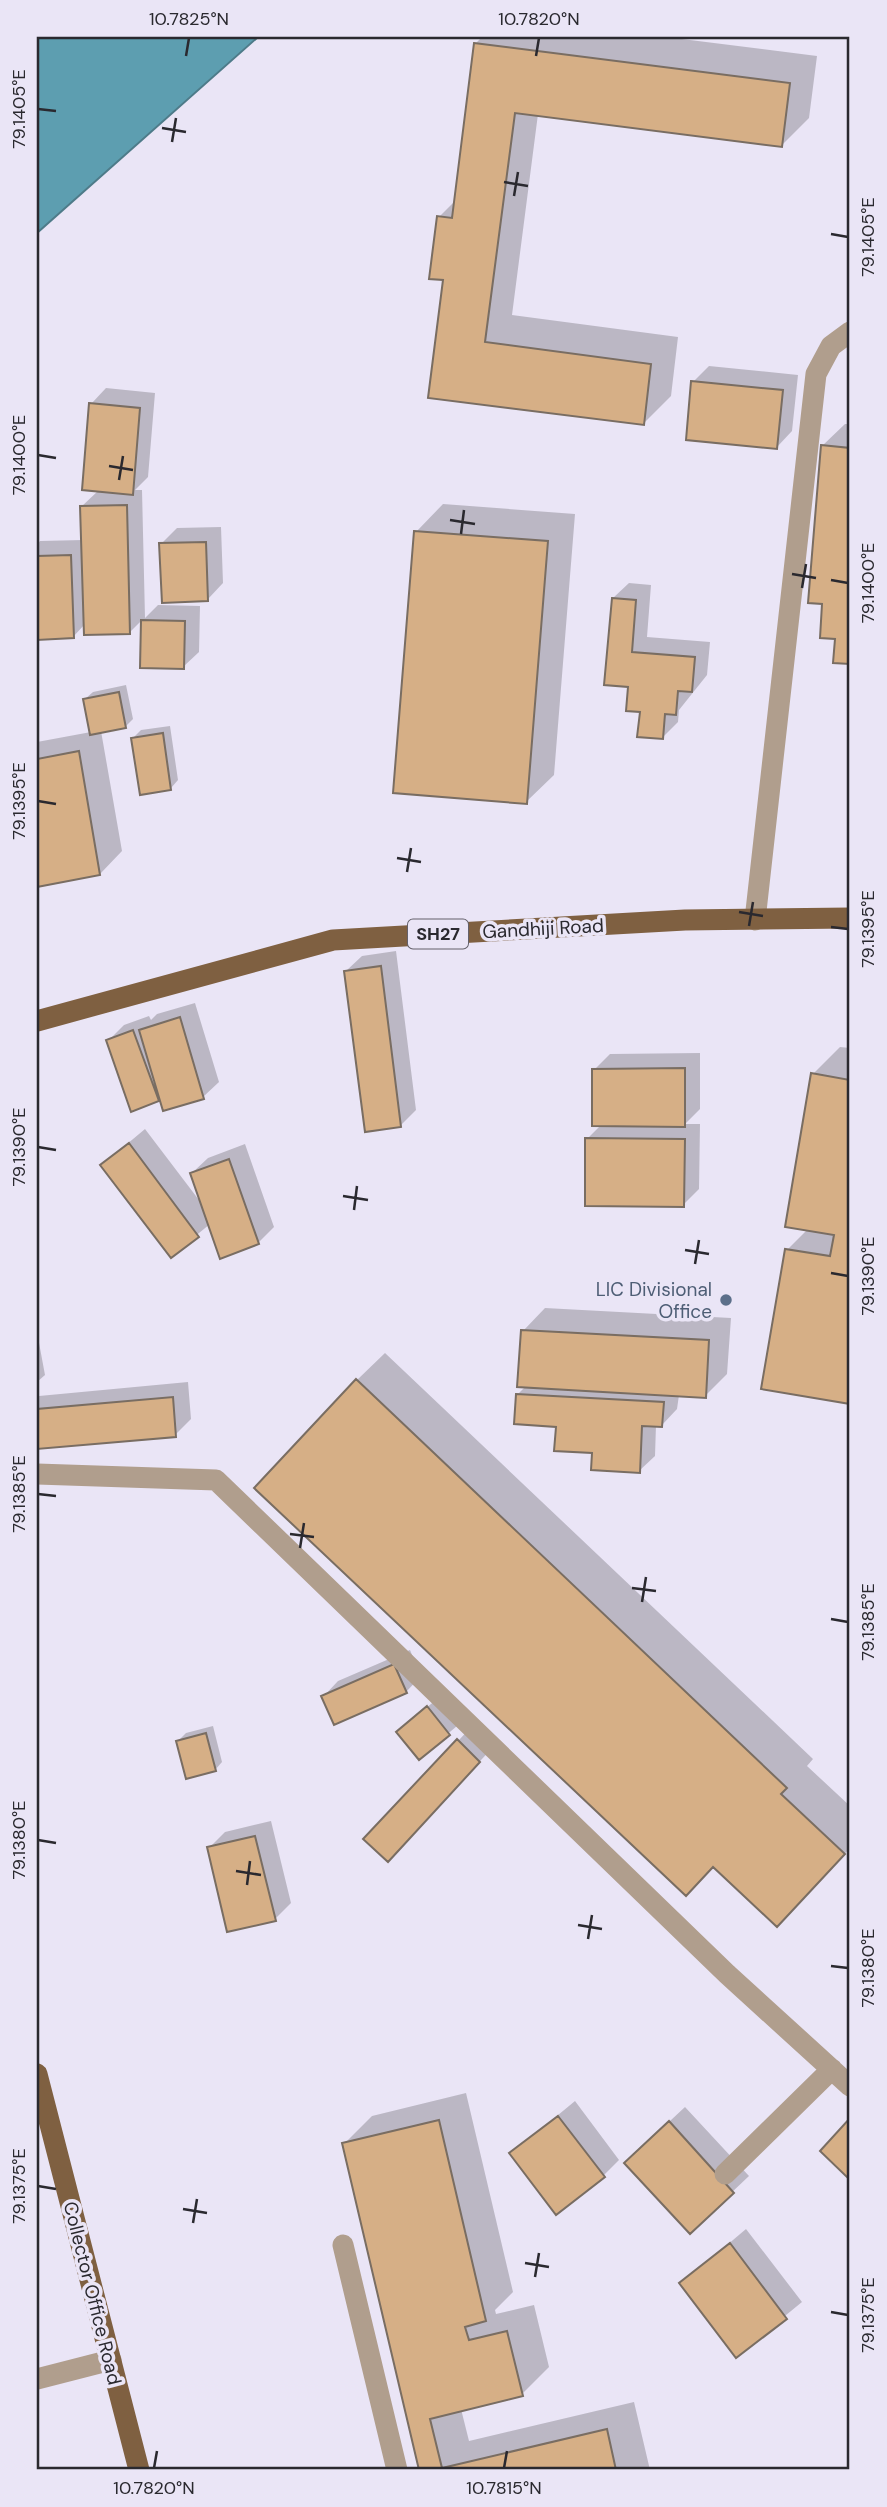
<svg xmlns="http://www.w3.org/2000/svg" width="887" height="2507" font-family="'DM Sans',sans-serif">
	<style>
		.water { fill: #5d9eb0; stroke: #4e7b89; stroke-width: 2 }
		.shadow { fill: #0003 }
		.building { fill: #d6af86; stroke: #796d62; stroke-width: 2 }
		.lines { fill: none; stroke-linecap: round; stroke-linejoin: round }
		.minor { stroke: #b09e8d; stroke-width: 21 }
		.major { stroke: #7f6041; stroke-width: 21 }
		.ticks { fill: none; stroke: #2a292f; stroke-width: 2.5 }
		.service-dot { fill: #5c6f8a; stroke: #eae5f6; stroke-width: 2.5 }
		.labels { text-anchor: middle; stroke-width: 7; stroke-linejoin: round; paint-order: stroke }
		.shield { fill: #eae5f6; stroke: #64616b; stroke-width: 2 }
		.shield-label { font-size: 18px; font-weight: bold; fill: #2a292f }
		.street-label { font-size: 19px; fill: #2a292f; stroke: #eae5f6 }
		.service-label { font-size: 19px; fill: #4e5e75; stroke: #eae5f6; text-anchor: end }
		.neatline { fill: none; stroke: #2a292f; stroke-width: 2.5 }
		.ticks-label { font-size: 18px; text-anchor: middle; fill: #2a292f }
	</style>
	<rect width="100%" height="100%" fill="#eae5f6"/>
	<path class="water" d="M37,37H258L37,233Z"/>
	<path class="shadow" d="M482,37H666L817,56L809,118L782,145L538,114L512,315L678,337L671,396L643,424L430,396L445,279L439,217L456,200L476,43Z
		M709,366L798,375L792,431L777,447L693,382Z
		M106,388L155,393L148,477L135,490H142L145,618L158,605L200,606L199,652L183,667L141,666L143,619L130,632L85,624L73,637L37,638V545L40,541L83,540L81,507L99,490L91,404Z
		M845,424H850V663L835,662L837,637L824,602L822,446Z
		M443,504L575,514L554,775L526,802L416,532Z
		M221,527L223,583L208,599L161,544L177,528Z
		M629,583L651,585L647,637L710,642L707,675L679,710L678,722L662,738L642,711L629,685L613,598Z
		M126,685L133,719L125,727L101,731L122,851L100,874L37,885V742L91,732L85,699L93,692Z
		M170,726L178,780L171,788L133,738L141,730Z
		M396,951L416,1110L400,1126L346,971L362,956Z
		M195,1003L219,1082L203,1097H161L158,1100L108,1041L124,1025L149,1016L151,1020L157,1014Z
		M840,1047L850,1048V1402L763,1387L787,1250L808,1229L813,1074Z
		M700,1053V1109L685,1124H700L699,1189L683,1205L587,1139L601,1125L594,1070L610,1054Z
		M145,1129L202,1204L192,1173L208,1158L245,1144L274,1227L258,1243L210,1224L171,1256L102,1165Z
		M545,1308L731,1318L727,1374L705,1396L679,1395L677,1409L662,1425H656L655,1456L639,1471L594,1452L518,1394L526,1386L523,1331Z
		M37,1332L45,1375L37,1382Z
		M385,1353L813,1759L807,1766L850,1806V1848L804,1898L357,1380Z
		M188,1382L191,1419L175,1435L37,1447L39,1396Z
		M410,1650L421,1676L406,1692L323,1697L338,1681Z
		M436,1700L457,1726L419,1758L406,1724Z
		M474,1724L495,1745L403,1844L366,1839Z
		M213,1726L222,1762L215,1770L178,1741L186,1733Z
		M271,1821L291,1903L275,1919L209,1848L225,1832Z
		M466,2093L513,2292L495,2310L496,2314L534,2305L549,2367L522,2394L461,2409L469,2441L634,2402L650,2470H420L344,2144L372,2116Z
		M575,2101L619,2160L603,2176L511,2154Z
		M685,2107L749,2176L690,2232L642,2147Z
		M746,2229L802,2302L736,2356L681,2284Z"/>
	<path class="building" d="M474,43L790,83L782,147L515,113L485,342L651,364L644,425L428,398L443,280L429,279L437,216L452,218Z
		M691,381L783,390L777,449L686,440Z
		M89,403L140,408L133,495L82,490Z
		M821,445L850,448V664L833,663L835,639L820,638L822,604L808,603Z
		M127,505L130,634L84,635L80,506Z
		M414,531L548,541L527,804L393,793Z
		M206,542L208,601L162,603L159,543Z
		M71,555L74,638L37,640V556Z
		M612,598L636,600L632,652L695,657L692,692L678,691L676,715L665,714L663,739L637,737L640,712L626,711L628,687L604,685Z
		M141,620L185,621L184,669L140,668Z
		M119,692L126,728L90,735L83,699Z
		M163,733L171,790L140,795L131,738Z
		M79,751L100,875L37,887V759Z
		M381,966L401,1127L365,1132L344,971Z
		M180,1017L204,1099L163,1111L139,1030Z
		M133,1030L159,1101L131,1112L106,1040Z
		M685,1068V1127L592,1126V1069Z
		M811,1073L850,1080V1404L761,1389L785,1249L830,1256L834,1235L785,1227Z
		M585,1138L685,1139L684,1207L585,1206Z
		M129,1143L199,1237L171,1258L100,1165Z
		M229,1159L259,1244L220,1259L190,1173Z
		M521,1330L709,1340L706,1398L517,1387Z
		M356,1379L787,1788L781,1794L845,1854L777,1927L713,1867L686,1896L254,1488Z
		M516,1394L664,1402L662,1427L642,1426L640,1473L591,1470L592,1453L554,1451L556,1427L514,1424Z
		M173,1397L176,1437L37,1449V1409Z
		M394,1664L407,1693L334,1725L321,1696Z
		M427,1706L450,1735L419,1760L396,1732Z
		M206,1733L216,1771L186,1779L176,1741Z
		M457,1739L480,1762L388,1862L363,1839Z
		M255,1836L276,1921L227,1932L207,1847Z
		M558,2116L605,2177L556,2215L509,2153Z
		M850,2118V2180L820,2151Z
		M439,2120L486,2321L465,2327L469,2340L507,2331L523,2396L430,2419L442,2468L607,2429L616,2470H419L342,2143Z
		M669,2121L734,2193L690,2234L624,2163Z
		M730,2243L787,2319L736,2358L679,2283Z"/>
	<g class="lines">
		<path class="minor" d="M755,920L816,374L831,346L850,332
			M37,1474L216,1480L727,1974L850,2086
			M725,2174L832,2069
			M343,2245L397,2470
			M37,2379L111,2360"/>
		<path class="major" d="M37,1021L333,940L685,920L850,918
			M37,2074L139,2470"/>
	</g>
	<path class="ticks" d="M186,56L189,38M536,56L539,38M38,109L56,111M162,128L186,132M172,142L176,118M504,182L528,186M514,196L518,172M831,234L848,237M38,455L56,458M109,466L133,470M119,480L123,456M450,520L475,524M461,534L464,510M792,574L816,578M831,580L848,583M802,588L806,564M38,801L56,804M397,858L421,862M407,872L411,848M739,912L763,916M749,926L753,902M831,927L848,929M38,1147L56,1150M343,1196L368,1200M354,1210L357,1186M685,1250L709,1254M695,1264L699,1240M831,1273L848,1276M38,1494L56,1496M290,1534L314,1537M300,1548L304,1523M632,1588L656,1591M642,1602L646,1577M831,1619L848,1622M38,1840L56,1843M236,1871L261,1875M247,1885L250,1861M578,1925L602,1929M588,1939L592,1915M831,1966L848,1968M38,2186L56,2189M183,2209L207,2213M193,2223L197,2199M525,2263L549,2267M535,2277L539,2253M831,2312L848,2315M154,2468L157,2451M504,2468L507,2451"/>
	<circle class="service-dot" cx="726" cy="1300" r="7"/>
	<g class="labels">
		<rect class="shield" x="408" y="919.5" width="60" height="29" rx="5"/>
		<g class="shield-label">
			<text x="438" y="940">SH27</text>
		</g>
		<g class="street-label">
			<text transform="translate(543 928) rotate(-3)" y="7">Gandhiji Road</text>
			<text transform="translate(93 2293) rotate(76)" y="7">Collector Office Road</text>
		</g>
		<g class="service-label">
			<text x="712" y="1296">LIC Divisional<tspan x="712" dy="22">Office</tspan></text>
		</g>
	</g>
	<rect width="887" height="2507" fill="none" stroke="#eae5f6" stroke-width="77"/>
	<rect x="38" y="38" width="810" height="2430" class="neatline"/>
	<g class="ticks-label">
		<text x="189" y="25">10.7825°N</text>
		<text x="539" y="25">10.7820°N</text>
		<text transform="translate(19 109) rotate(-90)" y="6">79.1405°E</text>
		<text transform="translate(868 237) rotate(-90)" y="6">79.1405°E</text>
		<text transform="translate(19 455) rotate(-90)" y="6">79.1400°E</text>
		<text transform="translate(868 583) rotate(-90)" y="6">79.1400°E</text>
		<text transform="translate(19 801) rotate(-90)" y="6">79.1395°E</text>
		<text transform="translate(868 929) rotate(-90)" y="6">79.1395°E</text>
		<text transform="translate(19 1147) rotate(-90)" y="6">79.1390°E</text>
		<text transform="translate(868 1276) rotate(-90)" y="6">79.1390°E</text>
		<text transform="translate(19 1494) rotate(-90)" y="6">79.1385°E</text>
		<text transform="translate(868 1622) rotate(-90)" y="6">79.1385°E</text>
		<text transform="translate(19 1840) rotate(-90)" y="6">79.1380°E</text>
		<text transform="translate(868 1968) rotate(-90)" y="6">79.1380°E</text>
		<text transform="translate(19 2186) rotate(-90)" y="6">79.1375°E</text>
		<text transform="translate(868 2315) rotate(-90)" y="6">79.1375°E</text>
		<text x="154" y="2494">10.7820°N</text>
		<text x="504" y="2494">10.7815°N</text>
	</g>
</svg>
